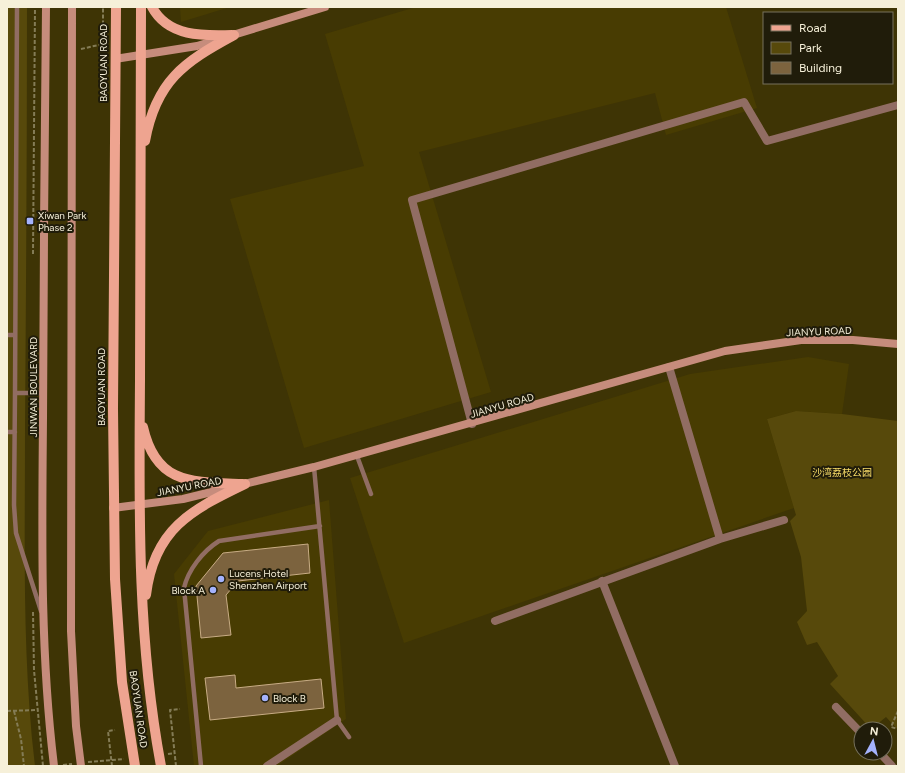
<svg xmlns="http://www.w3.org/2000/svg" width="905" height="773" font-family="Figtree,'Noto Sans SC',sans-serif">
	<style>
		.built { fill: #483c02 }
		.green { fill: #57490b }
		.building { fill: #7c633e; stroke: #c8ac85 }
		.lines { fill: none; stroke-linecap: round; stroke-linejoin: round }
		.path { stroke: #847c56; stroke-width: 2; stroke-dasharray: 4 2; stroke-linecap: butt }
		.lane { stroke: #916d63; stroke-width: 4.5 }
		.street { stroke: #916d63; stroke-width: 8 }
		.secondary { stroke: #c68c7c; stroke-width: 8 }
		.primary { stroke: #eea490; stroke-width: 10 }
		.poi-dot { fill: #a4b2fc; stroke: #201c0a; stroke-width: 1.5 }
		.labels { text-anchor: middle; stroke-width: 4; stroke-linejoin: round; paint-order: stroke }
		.street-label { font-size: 10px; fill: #f6f0d9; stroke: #201c0a }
		.poi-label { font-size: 10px; fill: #f6f0d9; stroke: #201c0a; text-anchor: start }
		.park-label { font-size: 10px; fill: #fade69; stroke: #201c0a }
	</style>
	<rect width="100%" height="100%" fill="#3e3405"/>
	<path class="built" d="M180,7H230L181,22Z
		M416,7H726L757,108L666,135L655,93L419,152L491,392L304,448L230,199L364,166L325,34Z
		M808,357L849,364L842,414L796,411L767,419L794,508L404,643L350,478L690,374Z
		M329,500L346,719L277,766H194L174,574L208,531Z"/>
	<path class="green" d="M7,7H27C27,149 26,292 25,434C25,545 22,656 35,766H7Z
		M796,411L842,414L898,421V730L886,717L871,729L830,684L838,676L817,642L807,645L797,622L807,611L801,557L790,521L796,515L767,419Z"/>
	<path class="building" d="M308,544L310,573L238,581L226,595L231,635L201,638L196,586L223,553Z
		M235,675L236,688L321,679L324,708L210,720L205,678Z"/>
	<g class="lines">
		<path class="path" d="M81,49L103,44V7
			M33,254L35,7
			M33,612L34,670L43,766
			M7,711L37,710
			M14,711L21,739L24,766
			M898,711L891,727L898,729
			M168,754L175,753
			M88,762L124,759
			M63,765L72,764
			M112,766L108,731L115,730
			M176,766L170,710L180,709"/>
		<path class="lane" d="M17,7L15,393H43
			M7,335H15
			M15,393L14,505L16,533L41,611
			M7,432H15
			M357,456L371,494
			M314,467L337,720L349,737
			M201,766L184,588C188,570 203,551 219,541L320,526"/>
		<path class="street" d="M669,367L720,539
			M472,424L412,200L744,102L767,141L898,105
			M602,581L675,766
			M495,621L720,539L784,520
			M836,707L861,733
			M880,753L892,766
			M267,766L337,720"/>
		<path class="secondary" d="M46,7C45,144 43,282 43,419C42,535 40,651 54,766
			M72,7L71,631L76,726L81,766
			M115,59L197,46L325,7
			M113,508L183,499L314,467L725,351L801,340H853L898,344"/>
		<path class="primary" d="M116,7L113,409L115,579L122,682L135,766
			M141,7C141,132 140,257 140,381C139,510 137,639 161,766
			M152,7C168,37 203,36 232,35
			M145,141C156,81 184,62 234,35
			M143,427C156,485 192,482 243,484
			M146,595C154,529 191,510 245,484"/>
	</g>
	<g class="poi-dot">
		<rect x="26" y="217" width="8" height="8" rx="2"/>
		<circle cx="221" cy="579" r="4"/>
		<circle cx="213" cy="590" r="4"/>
		<circle cx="265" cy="698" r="4"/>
	</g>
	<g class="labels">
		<g class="street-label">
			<text transform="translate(103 63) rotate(-90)" y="4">BAOYUAN ROAD</text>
			<text transform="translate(819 331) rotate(-2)" y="4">JIANYU ROAD</text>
			<text transform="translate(33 387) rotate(-90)" y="4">JINWAN BOULEVARD</text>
			<text transform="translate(101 387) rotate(-90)" y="4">BAOYUAN ROAD</text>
			<text transform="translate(502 405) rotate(-16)" y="4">JIANYU ROAD</text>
			<text transform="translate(189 486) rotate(-11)" y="4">JIANYU ROAD</text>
			<text transform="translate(139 709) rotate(82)" y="4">BAOYUAN ROAD</text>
		</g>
		<g class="poi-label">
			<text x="38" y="219">Xiwan Park<tspan x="38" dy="12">Phase 2</tspan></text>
			<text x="229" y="577">Lucens Hotel<tspan x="229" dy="12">Shenzhen Airport</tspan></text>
			<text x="205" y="594" text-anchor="end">Block A</text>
			<text x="273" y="702">Block B</text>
		</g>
		<g class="park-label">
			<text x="842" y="476">沙湾荔枝公园</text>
		</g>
	</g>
	<rect width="905" height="773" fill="none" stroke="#f6f0d9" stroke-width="16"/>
	<rect x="763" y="12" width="130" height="72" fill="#201c0a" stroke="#76715d"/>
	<rect x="771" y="25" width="20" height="6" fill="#eea490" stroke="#76715d"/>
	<text x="799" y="32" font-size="12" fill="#f6f0d9">Road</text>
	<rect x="771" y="42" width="20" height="12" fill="#57490b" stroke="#76715d"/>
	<text x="799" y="52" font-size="12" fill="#f6f0d9">Park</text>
	<rect x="771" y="62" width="20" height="12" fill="#7c633e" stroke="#76715d"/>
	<text x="799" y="72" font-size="12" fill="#f6f0d9">Building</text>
	<g transform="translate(873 741) rotate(7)"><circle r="19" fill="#201c0a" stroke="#76715d"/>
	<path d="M0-3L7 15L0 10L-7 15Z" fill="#a4b2fc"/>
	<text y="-6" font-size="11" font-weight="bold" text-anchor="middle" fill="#f6f0d9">N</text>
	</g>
</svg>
